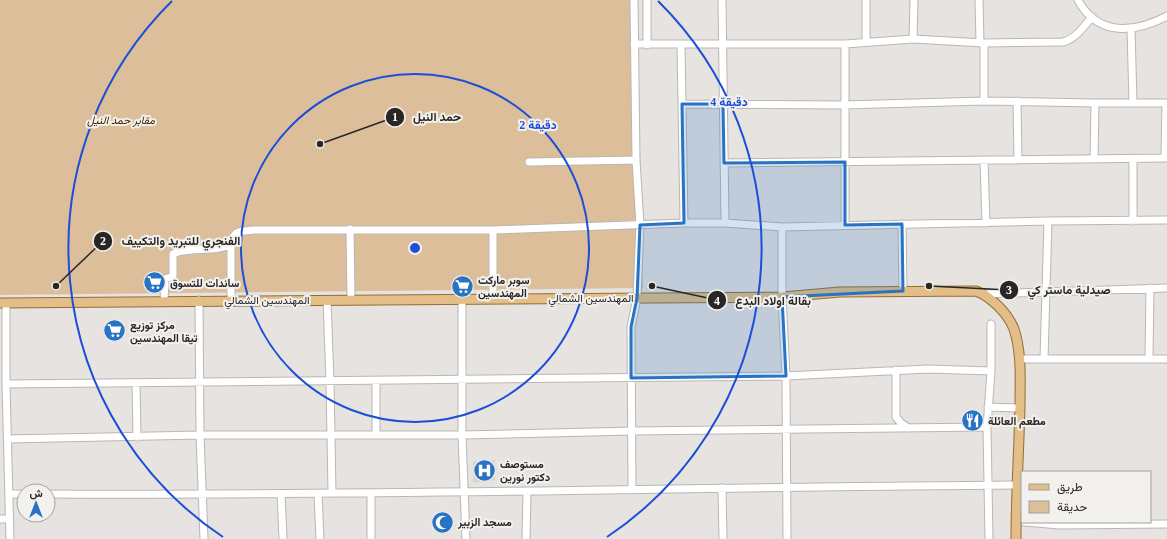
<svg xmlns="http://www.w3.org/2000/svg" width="1167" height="539" font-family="'Times New Roman',Vazirmatn,serif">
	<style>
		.built { fill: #dcd5cd }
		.green { fill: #dcbf9a }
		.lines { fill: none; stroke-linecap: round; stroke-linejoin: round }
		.minor-casing { stroke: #b9b7b4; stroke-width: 9 }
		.major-casing { stroke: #956d32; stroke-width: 11 }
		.minor { stroke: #fff; stroke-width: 7 }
		.major { stroke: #e3be88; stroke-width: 9 }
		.marked { fill: #2873c3; fill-opacity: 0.2; stroke: #2873c3; stroke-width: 3; stroke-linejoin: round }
		.ring { fill: none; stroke: #1d4ed8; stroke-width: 2 }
		.labels { text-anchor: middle; stroke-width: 4; stroke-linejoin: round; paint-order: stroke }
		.park-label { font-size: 11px; font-style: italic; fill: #3e2602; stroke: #f3f1ee }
		.poi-label { font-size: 11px; font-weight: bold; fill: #282726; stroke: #f3f1ee; text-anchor: start }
		.street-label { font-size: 11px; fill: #282726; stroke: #f3f1ee }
		.centre { fill: #1d4ed8; stroke: #f3f1ee; stroke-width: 2 }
		.ring-label { font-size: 12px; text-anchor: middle; font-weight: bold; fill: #1d4ed8; stroke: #f3f1ee; stroke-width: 4; stroke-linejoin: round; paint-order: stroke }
		.leader { fill: none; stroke: #282726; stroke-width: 1.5 }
		.callout-dot { fill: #282726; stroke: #f3f1ee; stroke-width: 1.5 }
		.mark-label { font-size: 12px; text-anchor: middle; font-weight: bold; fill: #fff }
		.callout-label { font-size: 12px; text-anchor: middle; font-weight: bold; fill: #282726; stroke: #f3f1ee; stroke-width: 4; stroke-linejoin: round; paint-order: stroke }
	</style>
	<rect width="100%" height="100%" fill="#e6e3e0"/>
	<path class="built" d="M495,460V480L473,483V461Z"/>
	<path class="green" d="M0,0H637L643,288L0,295Z"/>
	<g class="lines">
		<defs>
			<path id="minor" d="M647,0V45
				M722,0L725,223
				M866,0V42
				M979,0L980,43
				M1078,0C1098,37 1135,33 1167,16
				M1131,29L1133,103
				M913,39L914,0
				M984,43V101
				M634,44H845L913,39L984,43L1063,42C1076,39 1084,26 1092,17
				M845,44V225
				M681,45L684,223
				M1017,101L1018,160
				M682,104L844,105L984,101L1095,103H1167
				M1165,158L1166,103
				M1094,159L1095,103
				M1133,159V221
				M984,160L986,223
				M529,162L636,160
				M724,163L1167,158
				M902,224L903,291
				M782,227V297L786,376L787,539
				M350,229L351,299
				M493,230V298
				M984,294L1167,288
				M462,298V435L466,539
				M199,300L200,435L204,539
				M231,300V244
				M327,300L330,381L332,493
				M164,301L165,279L173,276V254C192,245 214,254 231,244C234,229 240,232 253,230H493L684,223H725L782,227L1048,221
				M6,303V384L10,539
				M1149,358L1150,288
				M1020,359H1167
				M1044,359L1048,221L1167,220
				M896,370V417L901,423L908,428
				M376,381V435
				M6,384L786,376L928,369L991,371
				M136,384L137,437
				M988,407L1020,408
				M8,439L200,435H462L633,431L987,427
				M722,488L723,539
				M632,490L631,327L637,298L640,225L636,160L634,0
				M9,494H24
				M48,494C371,496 694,487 1018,485
				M281,494L283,539
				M318,494L320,539
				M371,494V539
				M0,519H9
				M1025,522L1059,525L1167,524
				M526,539L527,491
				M989,539L987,427L991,371V324"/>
			<path id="major" d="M0,303L782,297L840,292L976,291C992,297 1008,314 1014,329C1022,353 1020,380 1020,405C1019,450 1016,494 1016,539"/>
		</defs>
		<use href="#minor" class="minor-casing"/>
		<use href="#major" class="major-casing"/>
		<use href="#minor" class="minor"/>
		<use href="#major" class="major"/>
	</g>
	<path class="marked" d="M682,104H723L724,163L845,162V225L902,224L903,291L782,297L786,376L631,378V327L637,298L640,225L684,223Z"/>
	<g class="ring">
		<circle cx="415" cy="248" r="174"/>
		<path d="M223 537A347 347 0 0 1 172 1M658 1A347 347 0 0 1 607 537"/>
	</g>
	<defs>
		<symbol id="supermarket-disc" viewBox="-11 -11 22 22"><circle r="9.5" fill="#2873c3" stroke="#f3f1ee"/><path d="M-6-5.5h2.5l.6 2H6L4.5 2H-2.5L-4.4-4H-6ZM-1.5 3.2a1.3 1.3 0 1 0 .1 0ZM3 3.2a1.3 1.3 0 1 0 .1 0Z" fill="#fff"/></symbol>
		<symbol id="restaurant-disc" viewBox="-11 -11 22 22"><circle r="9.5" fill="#2873c3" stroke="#f3f1ee"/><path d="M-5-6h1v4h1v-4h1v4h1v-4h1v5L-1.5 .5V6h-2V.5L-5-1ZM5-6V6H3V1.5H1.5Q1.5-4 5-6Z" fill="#fff"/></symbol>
		<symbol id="hospital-disc" viewBox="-11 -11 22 22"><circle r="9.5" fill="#2873c3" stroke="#f3f1ee"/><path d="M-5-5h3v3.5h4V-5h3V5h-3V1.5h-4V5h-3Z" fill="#fff"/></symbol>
		<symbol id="mosque-disc" viewBox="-11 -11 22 22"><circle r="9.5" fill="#2873c3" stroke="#f3f1ee"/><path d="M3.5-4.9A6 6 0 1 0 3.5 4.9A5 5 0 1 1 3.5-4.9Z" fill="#fff"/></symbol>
	</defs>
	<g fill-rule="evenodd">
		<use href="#supermarket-disc" x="142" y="270" width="25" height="25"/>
		<use href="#supermarket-disc" x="450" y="274" width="25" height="25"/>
		<use href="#supermarket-disc" x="102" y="318" width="25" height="25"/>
		<use href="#restaurant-disc" x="960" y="408" width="25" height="25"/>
		<use href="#hospital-disc" x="472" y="458" width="25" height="25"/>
		<use href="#mosque-disc" x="430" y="510" width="25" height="25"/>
	</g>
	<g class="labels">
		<g class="park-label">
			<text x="121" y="124">مقابر حمد النيل</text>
		</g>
		<g class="poi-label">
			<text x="478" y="284">سوبر ماركت<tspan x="478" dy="13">المهندسين</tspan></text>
			<text x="170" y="287">ساندات للتسوق</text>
			<text x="130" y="329">مركز توزيع<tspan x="130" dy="13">تيقا المهندسين</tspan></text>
			<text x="988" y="425">مطعم العائلة</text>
			<text x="500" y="468">مستوصف<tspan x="500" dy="13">دكتور نورين</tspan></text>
			<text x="458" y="526">مسجد الزبير</text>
		</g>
		<g class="street-label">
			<text x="591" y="302">المهندسين الشمالي</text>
			<text x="267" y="304">المهندسين الشمالي</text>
		</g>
	</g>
	<circle cx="415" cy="248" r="6" class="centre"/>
	<g class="ring-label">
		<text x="729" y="106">4 دقيقة</text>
		<text x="538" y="129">2 دقيقة</text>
	</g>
	<path class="leader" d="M320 144L395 117M56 286L103 241M929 286L1009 290M652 286L717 300"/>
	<g class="callout-dot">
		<circle cx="320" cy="144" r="4"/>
		<circle cx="56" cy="286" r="4"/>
		<circle cx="929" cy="286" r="4"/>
		<circle cx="652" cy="286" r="4"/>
		<circle cx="395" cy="117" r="10"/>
		<circle cx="103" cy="241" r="10"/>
		<circle cx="1009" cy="290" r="10"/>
		<circle cx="717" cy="300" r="10"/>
	</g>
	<g class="mark-label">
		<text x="395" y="121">1</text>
		<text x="103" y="245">2</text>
		<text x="1009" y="294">3</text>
		<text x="717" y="305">4</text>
	</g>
	<g class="callout-label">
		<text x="437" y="121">حمد النيل</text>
		<text x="181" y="245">الفنجري للتبريد والتكييف</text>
		<text x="1069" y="294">صيدلية ماستر كي</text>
		<text x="773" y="305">بقالة اولاد البدع</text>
	</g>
	<rect x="1021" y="471" width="130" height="52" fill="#f3f1ee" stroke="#a2a09e"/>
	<rect x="1029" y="484" width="20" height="6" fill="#e3be88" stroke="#a2a09e"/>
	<text x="1057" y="491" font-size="12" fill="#282726">طريق</text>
	<rect x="1029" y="501" width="20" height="12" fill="#dcbf9a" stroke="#a2a09e"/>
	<text x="1057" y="511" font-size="12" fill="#282726">حديقة</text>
	<g transform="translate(36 503)"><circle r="19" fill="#f3f1ee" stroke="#a2a09e"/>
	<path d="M0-3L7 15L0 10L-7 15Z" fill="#2873c3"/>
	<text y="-6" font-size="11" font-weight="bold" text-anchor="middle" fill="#282726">ش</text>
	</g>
</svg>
